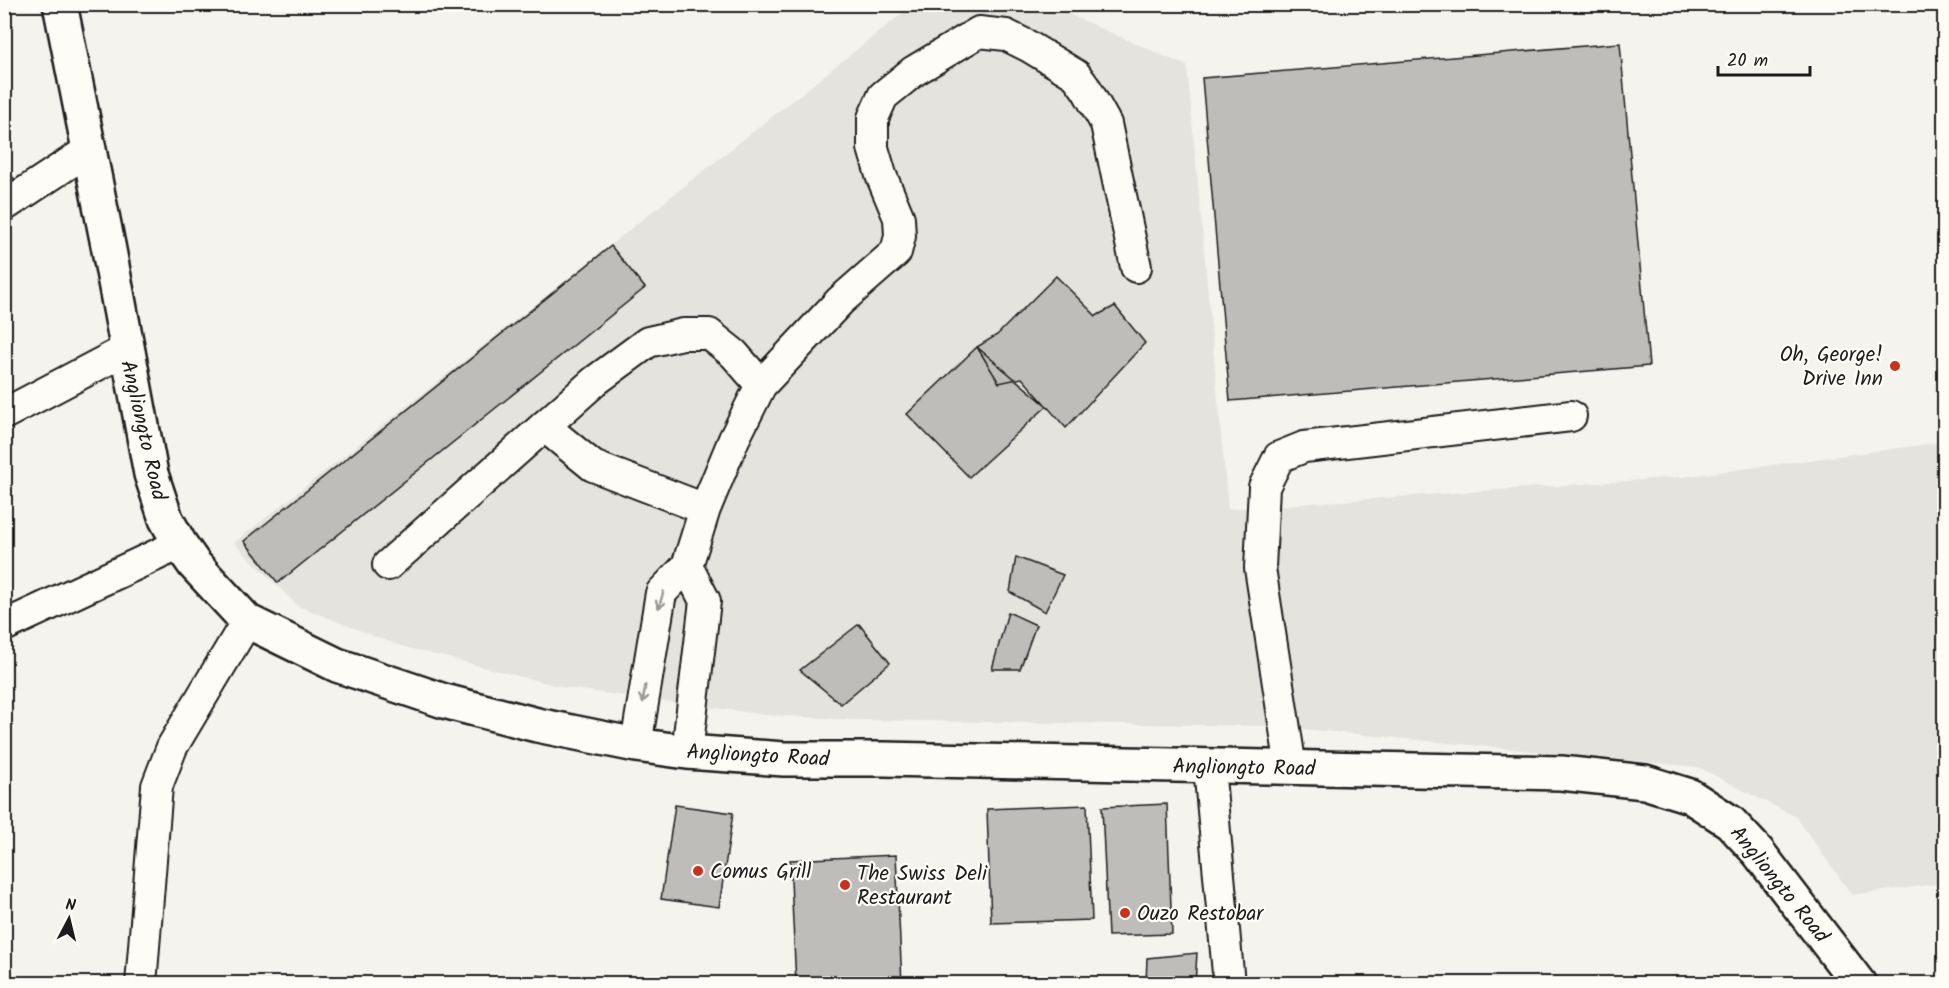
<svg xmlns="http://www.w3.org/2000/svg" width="1949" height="988" font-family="Kalam,sans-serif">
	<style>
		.built { fill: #e4e3de }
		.building { fill: #bebdba; stroke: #1c1c1c; stroke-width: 1.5 }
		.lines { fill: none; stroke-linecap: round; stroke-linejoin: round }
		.minor-casing { stroke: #1c1c1c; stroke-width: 34 }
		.major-casing { stroke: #1c1c1c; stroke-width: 38 }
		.minor { stroke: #fdfcf7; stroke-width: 30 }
		.major { stroke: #fdfcf7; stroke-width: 33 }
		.oneway { stroke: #989794 }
		.poi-dot { fill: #c8321e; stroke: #fdfcf7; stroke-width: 2 }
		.labels { text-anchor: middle; stroke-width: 4.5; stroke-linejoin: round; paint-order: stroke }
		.poi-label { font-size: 21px; fill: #1c1c1c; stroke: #fdfcf7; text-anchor: start }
		.street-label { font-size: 21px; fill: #1c1c1c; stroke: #fdfcf7 }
	</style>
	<rect width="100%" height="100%" fill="#f4f3ee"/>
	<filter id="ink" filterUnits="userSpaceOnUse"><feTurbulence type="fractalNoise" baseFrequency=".0167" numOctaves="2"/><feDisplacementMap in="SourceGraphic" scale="12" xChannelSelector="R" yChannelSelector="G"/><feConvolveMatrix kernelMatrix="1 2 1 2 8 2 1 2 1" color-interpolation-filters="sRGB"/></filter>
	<g filter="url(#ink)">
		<path class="built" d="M913,5H1048L1187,66L1228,509L1682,477L1944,442V883L1852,895L1796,817L1698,767L1272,726L854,720L767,715L566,688L397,645L298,606L234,543Z"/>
		<path class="building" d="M1620,43L1649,366L1230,401L1202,78Z
			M4,167L17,182L4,192Z
			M611,246L645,288L278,583L244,541Z
			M1056,276L1096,316L1115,306L1145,343L1066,428L1022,378L999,383L977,347L997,335Z
			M977,347L1047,406L969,477L907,414Z
			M1016,557L1063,575L1045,612L1010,592Z
			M1008,612L1036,625L1020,669H992Z
			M859,624L890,663L841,704L800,670Z
			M1167,804L1172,934L1108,936L1102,807Z
			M675,805L733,813L719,907L661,899Z
			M1087,805L1092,920L991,923L987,809Z
			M896,855L902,984H796L790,860Z
			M1197,953L1195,984H1146L1147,958Z
			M536,975L592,984H535Z"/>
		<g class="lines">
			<defs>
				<path id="minor" d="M4,206L89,150
					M4,414L126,350
					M544,426L593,466L705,509
					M388,565L595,381L648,342L683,334H709L734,354L761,385
					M4,626L180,544
					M636,745L661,593L687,566L705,509L734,439L761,385L840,301L896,252L900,236L899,218L881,175L873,148V118L883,96L914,71L979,32L1006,35L1028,46L1076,75L1087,90L1106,124L1136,267
					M687,752L705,601L687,566
					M1209,767L1229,984
					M1291,768L1260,568L1264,487L1279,457L1304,447L1571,416
					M141,984L157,786L172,747L247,621"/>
				<path id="major" d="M60,4L109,250L151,474L166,519L180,544L194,564L247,621L337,665L444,701L537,725L636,745L687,752L784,759H884L1561,773L1645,782L1690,796L1730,822L1758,852L1859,984"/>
			</defs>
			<use href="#minor" class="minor-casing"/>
			<use href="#major" class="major-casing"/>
			<use href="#minor" class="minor"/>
			<use href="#major" class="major"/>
		</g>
		<defs><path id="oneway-shaft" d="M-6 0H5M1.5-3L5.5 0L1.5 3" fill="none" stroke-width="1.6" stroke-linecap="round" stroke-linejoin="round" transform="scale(1.5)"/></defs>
		<g class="oneway">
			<use href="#oneway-shaft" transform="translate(661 600) rotate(107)"/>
			<use href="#oneway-shaft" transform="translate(644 694) rotate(99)"/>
		</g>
	</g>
	<g class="poi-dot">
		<circle cx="1895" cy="366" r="6"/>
		<circle cx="698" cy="871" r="6"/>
		<circle cx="845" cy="885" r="6"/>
		<circle cx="1125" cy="913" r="6"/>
	</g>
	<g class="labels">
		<g class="poi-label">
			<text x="1883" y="361" text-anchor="end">Oh, George!<tspan x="1883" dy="24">Drive Inn</tspan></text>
			<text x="710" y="878">Comus Grill</text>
			<text x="857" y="880">The Swiss Deli<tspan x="857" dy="24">Restaurant</tspan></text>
			<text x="1137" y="920">Ouzo Restobar</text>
		</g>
		<g class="street-label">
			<text transform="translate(144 430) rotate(77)" y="7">Angliongto Road</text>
			<text transform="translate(758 755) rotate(3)" y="7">Angliongto Road</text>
			<text transform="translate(1244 767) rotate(1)" y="7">Angliongto Road</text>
			<text transform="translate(1780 884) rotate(51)" y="7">Angliongto Road</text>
		</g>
	</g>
	<rect width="1949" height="988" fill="none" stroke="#fdfcf7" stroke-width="24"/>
	<rect x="12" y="12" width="1925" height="964" fill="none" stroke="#1c1c1c" stroke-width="2" filter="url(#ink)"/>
	<g transform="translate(69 919) rotate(7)" stroke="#fdfcf7" stroke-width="4.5" paint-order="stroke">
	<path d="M0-4.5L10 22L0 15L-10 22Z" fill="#1c1c1c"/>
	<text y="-9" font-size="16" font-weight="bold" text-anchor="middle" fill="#1c1c1c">N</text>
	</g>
	<path d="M1718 66v9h92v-9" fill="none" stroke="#1c1c1c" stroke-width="3"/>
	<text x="1727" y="66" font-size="18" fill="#1c1c1c" stroke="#fdfcf7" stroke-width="4.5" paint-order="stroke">20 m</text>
</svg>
